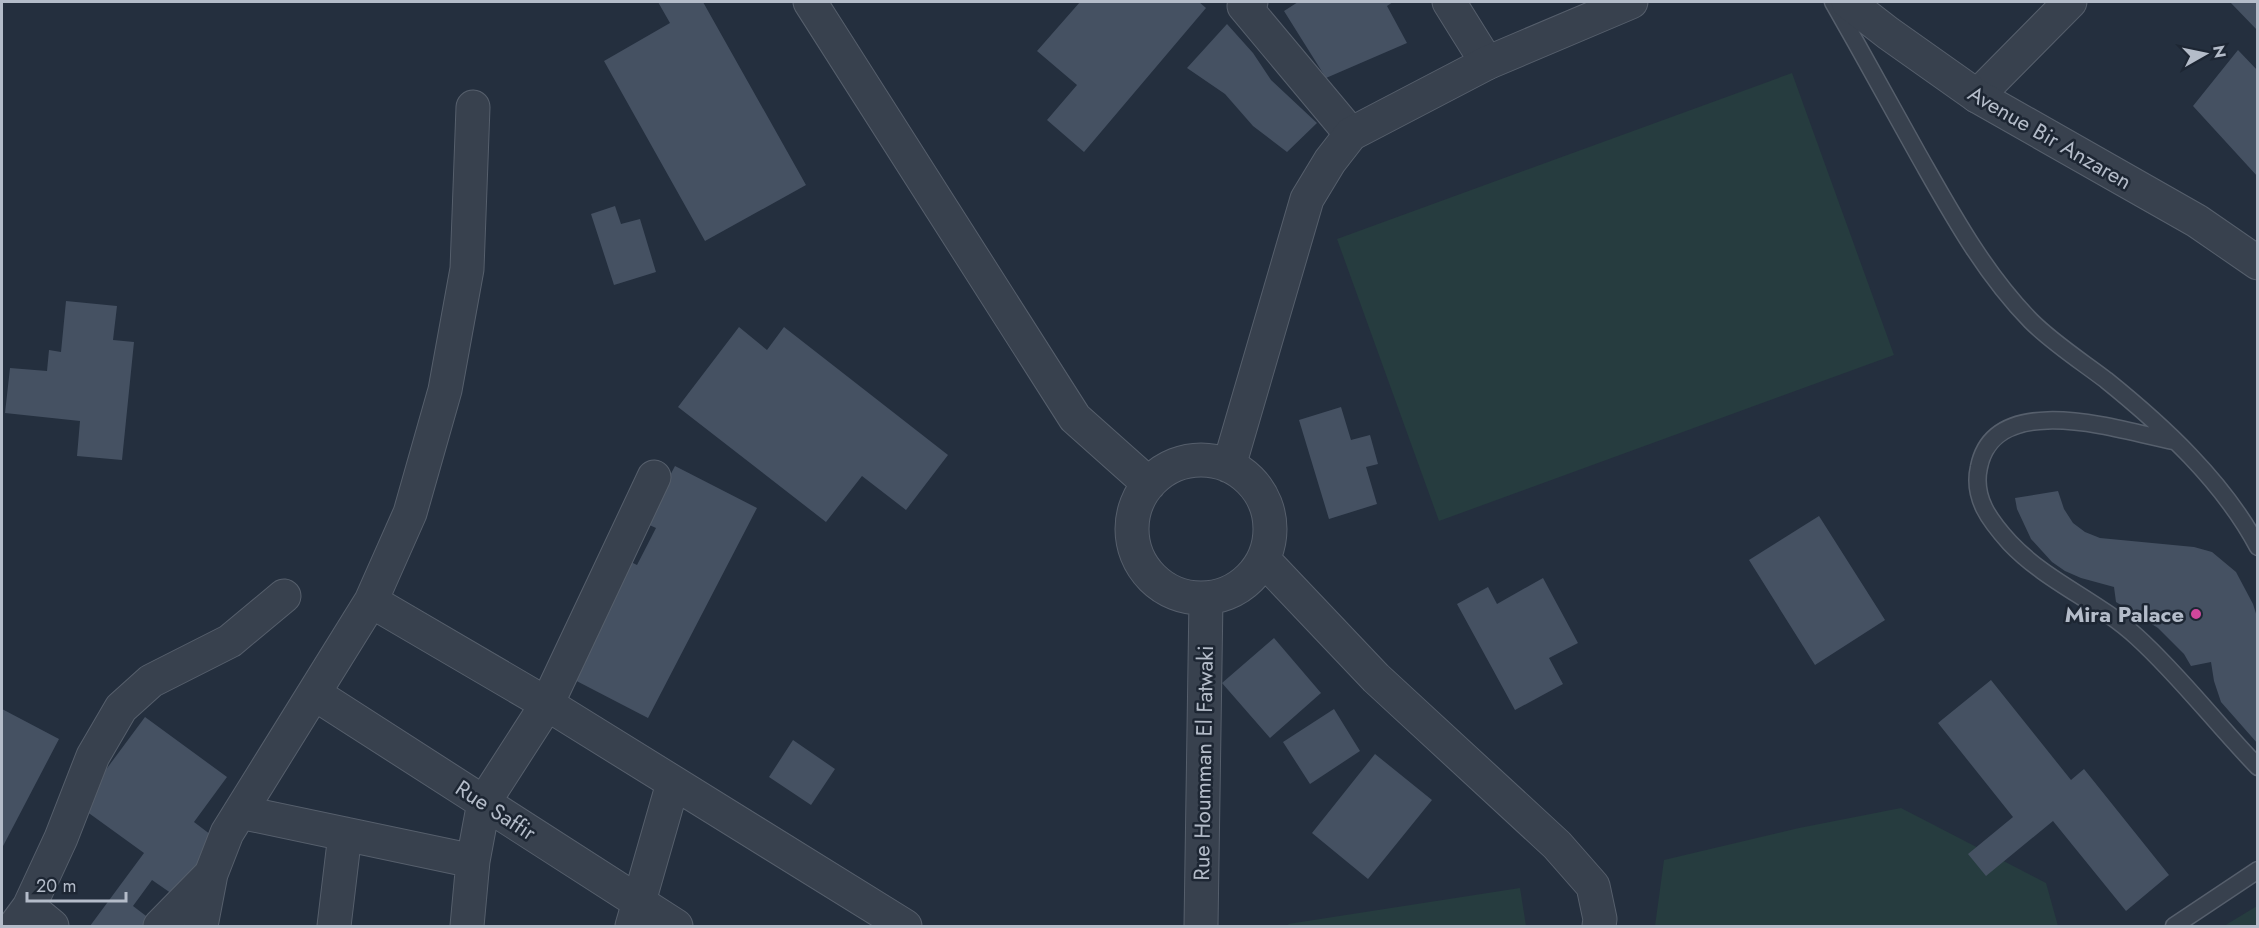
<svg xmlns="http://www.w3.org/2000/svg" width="2259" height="928" font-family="Jost,sans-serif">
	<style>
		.green { fill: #263c3f }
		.building { fill: #455162 }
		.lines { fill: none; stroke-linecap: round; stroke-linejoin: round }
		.service-casing { stroke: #565f6c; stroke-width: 19 }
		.minor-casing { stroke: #565f6c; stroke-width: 35 }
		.tertiary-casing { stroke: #565f6c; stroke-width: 35 }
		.service { stroke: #38414e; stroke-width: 16 }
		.minor { stroke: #38414e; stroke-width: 33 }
		.tertiary { stroke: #38414e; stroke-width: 33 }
		.hotel-dot { fill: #d1479c; stroke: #1d2633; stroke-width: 2 }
		.labels { text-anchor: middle; stroke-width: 5; stroke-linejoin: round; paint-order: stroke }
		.street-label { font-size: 22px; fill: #b4bcc9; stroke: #1d2633 }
		.poi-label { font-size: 22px; font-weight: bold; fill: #b4bcc9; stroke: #1d2633; text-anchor: end }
	</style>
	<rect width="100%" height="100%" fill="#242f3e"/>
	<path class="green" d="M1792,73L1894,355L1439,521L1337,239Z
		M1901,808L2046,883L2058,926H1655L1664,860L1799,828Z
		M1520,888L1526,926H1289L1288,924Z
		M2257,906V926H2224Z"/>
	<path class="building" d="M658,2H703L806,185L705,241L604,61L670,23Z
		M1080,2H1199L1206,8L1084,152L1047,120L1077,85L1037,51Z
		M1298,2H1393L1387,6L1407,43L1326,78L1284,11Z
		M2230,2H2258V31Z
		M1227,24L1253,53L1271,80L1317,123L1287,152L1253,126L1225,94L1187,68Z
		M2238,50L2258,71V177L2193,106Z
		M615,206L621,224L640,219L656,272L614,285L591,214Z
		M66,301L117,306L113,340L134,342L122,460L77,456L80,421L5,413L10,368L47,371L49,350L61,352Z
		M739,327L767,350L784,327L948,455L906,510L862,476L826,522L678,407Z
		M1341,407L1351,440L1370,435L1378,464L1366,467L1377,504L1329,519L1299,420Z
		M675,466L757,508L648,718L565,675L625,559L637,565L656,528L645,523Z
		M2058,491L2064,509L2073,523L2085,532L2100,538L2194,547L2212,552L2236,572L2253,604L2258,620V744L2221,702L2214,681L2211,662L2191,666L2184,654L2158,628L2116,602L2114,587L2081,578L2065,571L2052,562L2031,539L2017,509L2015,498Z
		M1819,516L1885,620L1815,665L1749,560Z
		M1543,578L1578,643L1549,658L1563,684L1515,710L1457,604L1488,587L1497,604Z
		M1274,638L1321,693L1270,738L1222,683Z
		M1991,680L2071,780L2084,769L2169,875L2126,911L2053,821L1986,876L1968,854L2013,817L1938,723Z
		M2,709L59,739L2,848Z
		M1334,709L1360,751L1310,784L1283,742Z
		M145,717L227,777L194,822L219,841L178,898L152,880L133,906L154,922L150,926H90L144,853L79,806Z
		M793,740L835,769L811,805L769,777Z
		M1375,754L1432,800L1368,879L1312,833Z"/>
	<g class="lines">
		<defs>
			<path id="service" d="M1833,2C1862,53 1890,104 1919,156C1952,214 1984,273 2031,321C2053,343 2081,361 2106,380C2163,426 2223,481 2258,547
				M2173,441C2123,431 1995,388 1979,467C1972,498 1990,521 2010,543C2047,582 2098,601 2137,637C2181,677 2217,725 2258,767
				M2174,926L2258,870"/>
			<path id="minor" d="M1251,2L1244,6L1351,134
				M1449,2L1487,63
				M1977,96L2070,2
				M371,601L547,704L905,926
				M315,694L676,926
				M240,812L473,861
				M29,907L52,926
				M15,926L29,907L61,838L93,756L121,708L151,681L230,641L284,596
				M160,926L211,874L227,833L371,601L410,513L445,390L467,269L473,107
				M201,926L211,874
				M334,926L345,834
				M467,926L473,861L484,802L547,704L654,477
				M632,926L673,783"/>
			<path id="tertiary" d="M810,2L1075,418L1149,484
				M1848,2L1888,33L1977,96L2197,221L2258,263
				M1132 529a69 69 0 1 1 138 0a69 69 0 1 1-138 0Z
				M1229,466L1307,199L1330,161L1351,134L1487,63L1631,2
				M1264,560L1376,678L1557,845L1593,886L1600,919L1599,926
				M1201,926L1206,599"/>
		</defs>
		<use href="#service" class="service-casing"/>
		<use href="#minor" class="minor-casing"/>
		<use href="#tertiary" class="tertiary-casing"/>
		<use href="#service" class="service"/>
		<use href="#minor" class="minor"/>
		<use href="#tertiary" class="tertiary"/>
	</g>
	<circle class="hotel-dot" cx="2196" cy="614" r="6"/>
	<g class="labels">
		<g class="street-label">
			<text transform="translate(2050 137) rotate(30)" y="8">Avenue Bir Anzaren</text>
			<text transform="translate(1203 763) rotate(-89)" y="8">Rue Houmman El Fatwaki</text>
			<text transform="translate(496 810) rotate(33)" y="8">Rue Saffir</text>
		</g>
		<g class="poi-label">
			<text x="2184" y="622">Mira Palace</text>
		</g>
	</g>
	<rect width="2259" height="928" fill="none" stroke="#b4bcc9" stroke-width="6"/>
	<g transform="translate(2205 54) rotate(81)" stroke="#1d2633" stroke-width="4.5" paint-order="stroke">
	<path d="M0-4.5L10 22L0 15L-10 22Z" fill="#b4bcc9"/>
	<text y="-9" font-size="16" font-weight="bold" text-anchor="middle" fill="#b4bcc9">N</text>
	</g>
	<path d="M27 892v9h99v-9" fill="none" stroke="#b4bcc9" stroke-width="3"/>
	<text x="36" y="892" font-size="18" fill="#b4bcc9" stroke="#1d2633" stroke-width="4.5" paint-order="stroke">20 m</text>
</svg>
